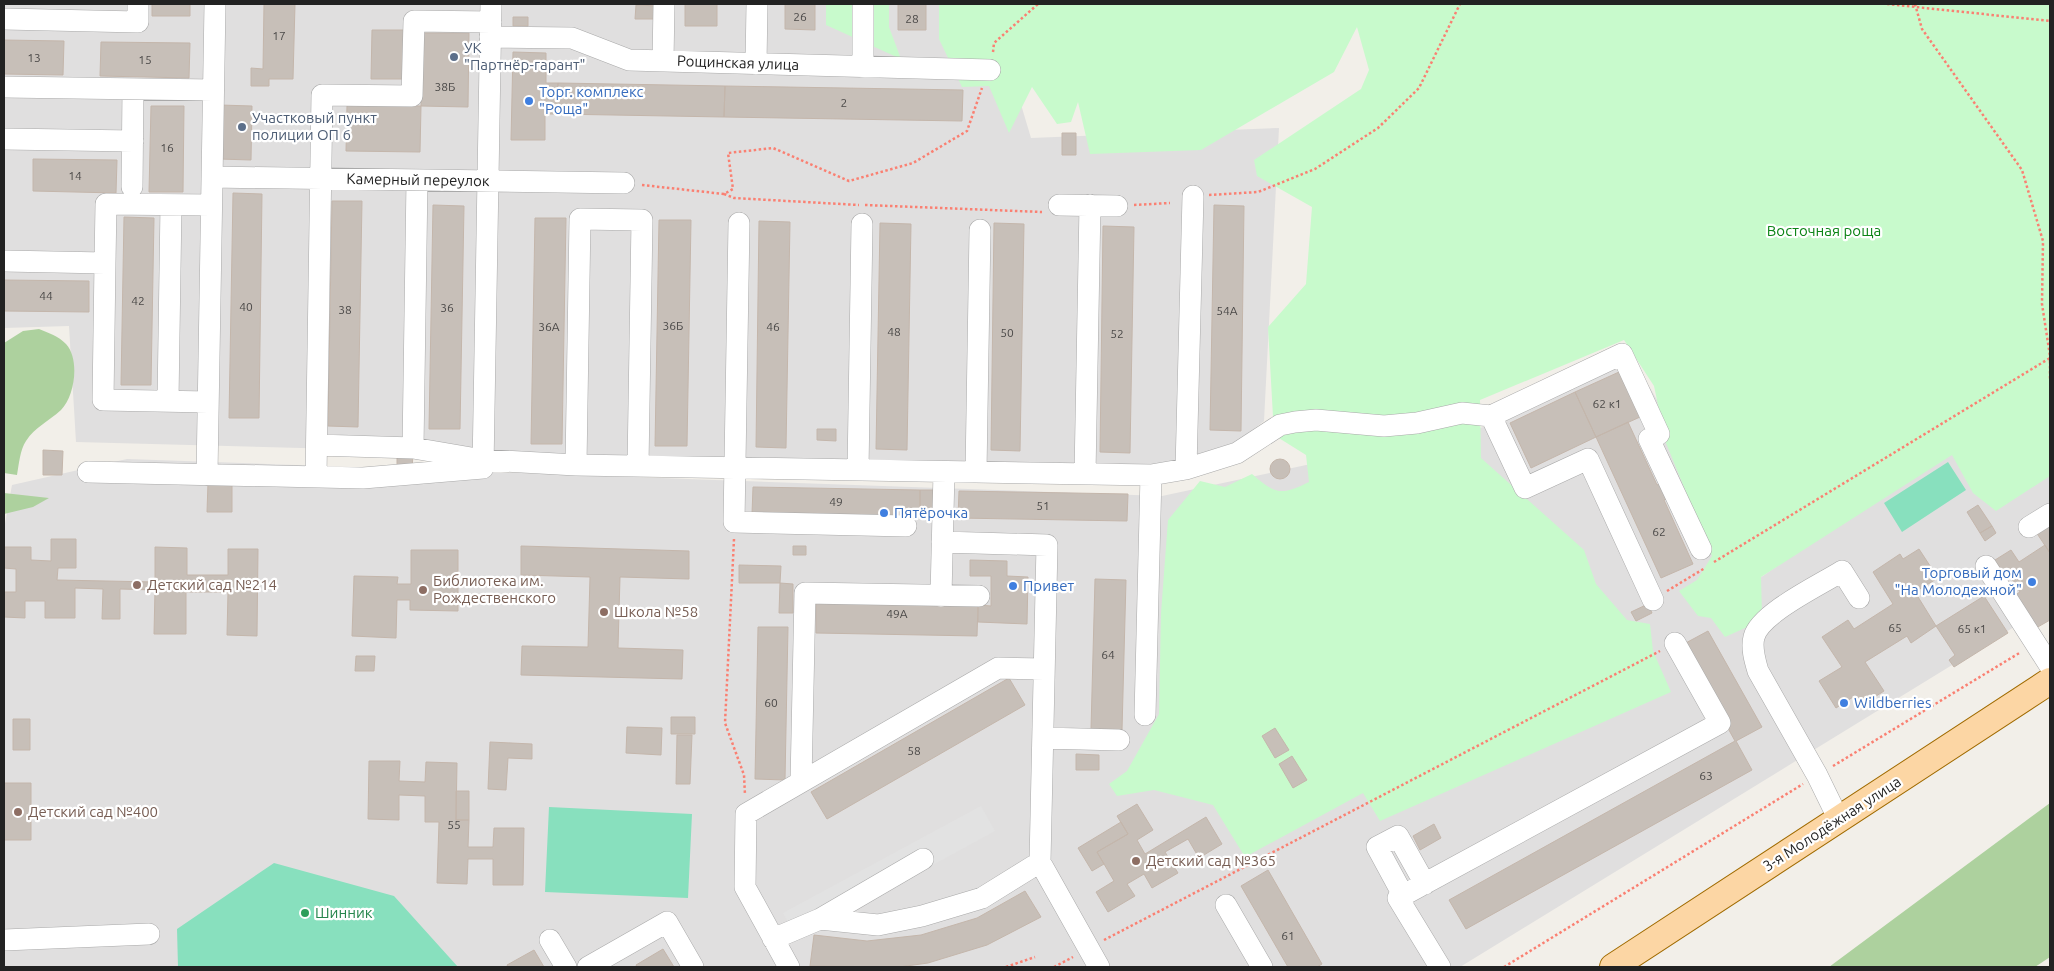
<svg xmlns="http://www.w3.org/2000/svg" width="2054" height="971" font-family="Ubuntu,sans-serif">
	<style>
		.residential { fill: #e0dfdf }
		.forest { fill: #add19e }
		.park { fill: #c8facc }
		.pitch { fill: #88e0be }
		.parking { fill: #e2e2e2 }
		.building { fill: #c7bfb8; stroke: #c4b6ab }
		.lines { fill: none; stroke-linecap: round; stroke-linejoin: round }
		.minor-casing { stroke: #a9a9a9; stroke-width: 22 }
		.major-casing { stroke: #a06b00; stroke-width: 28 }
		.path { stroke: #fa8072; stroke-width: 2.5; stroke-dasharray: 2.5 2.5; stroke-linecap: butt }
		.minor { stroke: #fff; stroke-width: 21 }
		.major { stroke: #fcd6a4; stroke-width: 26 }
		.service-dot { fill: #5c6f8a; stroke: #fff; stroke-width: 2 }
		.shop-dot { fill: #3f7fe0; stroke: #fff; stroke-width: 2 }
		.education-dot { fill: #8d6e63; stroke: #fff; stroke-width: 2 }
		.leisure-dot { fill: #2e9e5b; stroke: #fff; stroke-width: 2 }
		.labels { text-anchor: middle; stroke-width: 4.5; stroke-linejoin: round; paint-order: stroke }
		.number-label { font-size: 12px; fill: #4b4948 }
		.service-label { font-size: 15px; fill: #4e5e75; stroke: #fff; text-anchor: start }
		.street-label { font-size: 15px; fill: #222; stroke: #fff }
		.shop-label { font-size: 15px; fill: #366cbe; stroke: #fff; text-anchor: start }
		.park-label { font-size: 15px; fill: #0c8416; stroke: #fff }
		.education-label { font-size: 15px; fill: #785e54; stroke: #fff; text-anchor: start }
		.leisure-label { font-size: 15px; fill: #27864d; stroke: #fff; text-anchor: start }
	</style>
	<rect width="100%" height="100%" fill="#f2efe9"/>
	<path class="residential" d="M4,4H991L1031,138L1279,128L1264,421L1232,446L1142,470L76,442L69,326L4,328Z
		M1627,348L1760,578L2050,376V605L1460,967H4V529L12,485L127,459L1162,496L1493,425Z"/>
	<path class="forest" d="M39,329C49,333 58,336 66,344C80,359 75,396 61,410C49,421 35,427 26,441C20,450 19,464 17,475L4,473V343L23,331Z
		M4,493L49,498L33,507L4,514Z
		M2050,803V957L2035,967H1829Z"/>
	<path class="park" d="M826,4H889V27L901,59L826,25Z
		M939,4H2050V476L1996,511L1973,493L1952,455L1761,577L1762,615L1745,628L1725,637L1711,618L1698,616L1679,591L1697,580L1712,556L1666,443L1654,386L1624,340L1480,400L1481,458L1584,550L1596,584L1627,620L1650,624L1653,651L1671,692L1380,821L1363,793L1245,857L1213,805L1154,790L1117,796L1109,784L1127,771L1159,714L1161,613L1168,520L1200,481L1225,487L1252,474C1275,494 1281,496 1309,482L1306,455L1274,435L1268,327L1306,284L1312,207L1257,176L1254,160L1361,89L1369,70L1357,27L1334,72L1201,150L1090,154L1078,102L1071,122L1057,124L1032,87L1009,133L989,86L962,87L939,39Z"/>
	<path class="pitch" d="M1948,462L1966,490L1902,532L1884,503Z
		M549,807L692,814L688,898L545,892Z
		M274,863L394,896L458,967H178L177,929Z"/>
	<path class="parking" d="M981,806L995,831L797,939L783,913Z"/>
	<path class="building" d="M152,4H190V16H152Z
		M264,4H295L293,79H269V86H251V68L263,69Z
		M685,4H717V26H685Z
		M785,4H815V30L785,29Z
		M898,4H926V30H898Z
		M636,5L659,6V19H635Z
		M513,17H528V26H513Z
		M372,30H406L405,79H371Z
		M422,33H469L468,107L421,106Z
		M4,40L64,41L63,75L4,74Z
		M101,42L190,43L189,78L100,76Z
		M513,52L546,53V83H558L557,114H545V140H511Z
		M558,83L725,86L724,117L557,114Z
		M725,86L963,90L962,121L724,117Z
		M220,105L252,106L251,160L219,159Z
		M347,105L421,106L420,152L346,151Z
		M151,106H184L183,192H149Z
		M1062,133H1076V155H1062Z
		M33,159L117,160L116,193L33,191Z
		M233,193L262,194L259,418H229Z
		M332,201H362L358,427L328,426Z
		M433,205L464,206L460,429H429Z
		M1214,205L1244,206L1241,431L1210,430Z
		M124,217L154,218L151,385H121Z
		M535,218H566L562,444H531Z
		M659,220H691L687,446H655Z
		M759,221L790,222L786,448L756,447Z
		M880,223L911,224L907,450L876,449Z
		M994,223L1024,224L1020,451L991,450Z
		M1103,226L1134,227L1130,453L1100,452Z
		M4,280L89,281V312L4,311Z
		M1619,372L1640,417L1596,437L1575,392Z
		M1575,392L1596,437L1531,468L1510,423Z
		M1628,422L1657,485L1665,482L1672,497L1664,500L1693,564L1661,578L1596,437Z
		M817,429H836V441L817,440Z
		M43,450L63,451L62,475H43Z
		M397,454H413L412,470H397Z
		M1270 469a10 10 0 1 1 20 0a10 10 0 1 1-20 0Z
		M208,483H232V512H207Z
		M753,487L920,490V517L752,514Z
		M920,490H933V517H920Z
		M959,491L1128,494L1127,521L958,518Z
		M1978,505L1992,526L1980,533L1967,512Z
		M2050,523V553L2036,532Z
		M1992,526L1996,533L1985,541L1980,533Z
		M51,539H76V568H58L57,580L155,582V547L187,548V575H228V549H258L257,636L227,635L228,592H186V634H154L155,590L120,589V619H102L103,589L75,588V618H45V601H25V618L4,617V592H16V569L4,568V547H31V560L51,561Z
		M2045,545L2050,553V620L2036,628L2015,595L2020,592L2005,569L2002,571L1995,560L2011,550L2019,562Z
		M521,546L689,551V579L620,577L618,648L683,650L682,679L521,675L522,646L588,647L590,577L521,575Z
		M793,546H806V555H793Z
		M1919,549L1938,578L1915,592L1936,626L1911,643L1907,636L1865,662L1884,691L1859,707L1853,697L1836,708L1819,681L1842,667L1822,637L1848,620L1854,629L1893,604L1873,572L1900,554L1903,559Z
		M411,550H458V611L410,610V600H397L396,638L352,636L354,576L398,577L397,584H411Z
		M970,560L1007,561V576L1028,577L1027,624L978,622V605L991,606V576H970Z
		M739,565L781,566L780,583H739Z
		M1095,579L1126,580L1122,730L1091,729Z
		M780,583L793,584V613H779Z
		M1984,596L2008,633L1954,667L1949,660L1955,655L1936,626Z
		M816,602L978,605L977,636L816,633Z
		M1648,604L1652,613L1636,621L1631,612Z
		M758,627H788L785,780L755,779Z
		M1708,631L1762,727L1736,741L1752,770L1466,929L1449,900L1735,741L1682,645Z
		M356,656H375L374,671H355Z
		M1009,678L1025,705L827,819L811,792Z
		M671,717H695V734H671Z
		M13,719H30V750H13Z
		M627,727L662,728L661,755L626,753Z
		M1275,728L1289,750L1275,758L1262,736Z
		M677,735H692L690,784H676Z
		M490,742L532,744V759L508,758L506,790L488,789Z
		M1076,754L1099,755V770H1076Z
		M1292,756L1307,780L1293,788L1279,764Z
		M369,761H400L399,781L425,782L426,762L457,763L456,820H469L468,847H493L494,828H524L523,885H493V859H468L467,884L437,883L439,822H425V796L399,795V820L368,819Z
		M4,783H31V840H4Z
		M456,791H469V820H456Z
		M1137,804L1153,830L1137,840L1145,854L1206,817L1222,844L1199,858L1188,839L1165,852L1178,873L1152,888L1144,874L1127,884L1135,896L1108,912L1096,892L1114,881L1097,852L1128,834L1117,816Z
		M1121,822L1128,834L1097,852L1104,864L1092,871L1078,848Z
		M1434,824L1441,838L1420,850L1413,836Z
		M1268,870L1322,964L1317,967H1288L1241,886Z
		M1025,891L1041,917L987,945L928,963L899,967L810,966L814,935L867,941L921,935L977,918Z
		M663,949L674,967H637L636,965Z
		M534,950L544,967H508L507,965Z"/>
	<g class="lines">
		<defs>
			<path id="minor" d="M863,4V67
				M4,19L138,22V4
				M490,37L572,38L629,60L990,70
				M663,61L664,4
				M756,64L757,4
				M4,87L213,90
				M4,139L133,141
				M212,177L624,183
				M132,187L133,89
				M1059,205L1117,206
				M739,223L734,522L906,526
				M4,261L105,263L106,204L211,205
				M105,263L103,400L208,402
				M168,401L171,205
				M1491,416L1525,488L1588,459L1653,600
				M317,445L413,448L483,460L576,465L1151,475L1186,469L1237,453L1280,425L1295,422L1316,420L1384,426L1417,423L1462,413L1491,416L1622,354L1659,434L1649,439L1701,549
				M413,448L417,180
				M576,465L580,219L642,220L638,466
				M1186,469L1193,196
				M858,470L862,224
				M88,472L363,478L483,468L491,4
				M976,472L980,230
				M1085,474L1090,205
				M207,475L215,4
				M316,477L322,95L412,96L414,21L491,22
				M2029,527L2050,514
				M942,542L1047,545L1040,862L1099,967
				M1986,566L2050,666
				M941,596L944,472
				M1145,715L1151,475
				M1043,738L1119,740
				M801,782L805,593L979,596
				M1839,820L1817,775L1758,671C1755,661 1751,648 1754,637C1760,613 1822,584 1842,571L1859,598
				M1403,895L1377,847L1398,836L1425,884
				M1226,905L1262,967
				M820,919L923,859
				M773,939L820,919L878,925L922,916L982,898L1040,862
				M4,940L149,934
				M550,940L566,967
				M588,967L667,922L693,967
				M789,967L745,887L746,814L998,668L1044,669
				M1440,967L1398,898L1720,723L1675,643"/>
			<path id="major" d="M1613,967L2050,681"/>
		</defs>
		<use href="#minor" class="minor-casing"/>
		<use href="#major" class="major-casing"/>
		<path class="path" d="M1887,4L2050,21
			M1915,4L1922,29L2022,170L2043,241L2042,304L2050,356
			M993,52L994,43L1038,4
			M642,185L724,194L733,189L728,153L773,148L849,181L913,163L967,131L982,88
			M724,194L734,198L859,205
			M1209,195L1258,192L1315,169L1378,128L1419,88L1460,4
			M865,205L1042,212
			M1134,205L1170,203
			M2050,361V381
			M734,539L725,723L744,775L745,795
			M1714,562L2050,358
			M1667,591L1705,568
			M1833,766L2021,652
			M1104,940L1660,651
			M1006,967L1035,957
			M1054,967L1073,957
			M1504,967L1803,784"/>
		<use href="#minor" class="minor"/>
		<use href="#major" class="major"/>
	</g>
	<g class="service-dot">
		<circle cx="454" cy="57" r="5"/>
		<circle cx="242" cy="127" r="5"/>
	</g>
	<g class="shop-dot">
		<circle cx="529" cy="101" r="5"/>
		<circle cx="884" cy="513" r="5"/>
		<circle cx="2032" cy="582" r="5"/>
		<circle cx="1013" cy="586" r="5"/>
		<circle cx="1844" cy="703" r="5"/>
	</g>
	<g class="education-dot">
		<circle cx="137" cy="585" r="5"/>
		<circle cx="423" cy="590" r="5"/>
		<circle cx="604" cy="612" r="5"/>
		<circle cx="18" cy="812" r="5"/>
		<circle cx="1136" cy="861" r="5"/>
	</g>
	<circle class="leisure-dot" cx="305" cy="913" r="5"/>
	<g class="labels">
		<g class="number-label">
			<text x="800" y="21">26</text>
			<text x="912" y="23">28</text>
			<text x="279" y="40">17</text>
			<text x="34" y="62">13</text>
			<text x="145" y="64">15</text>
			<text x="445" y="91">38Б</text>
			<text x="844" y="107">2</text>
			<text x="167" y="152">16</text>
			<text x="75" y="180">14</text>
			<text x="46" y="300">44</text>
			<text x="138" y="305">42</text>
			<text x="246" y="311">40</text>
			<text x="447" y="312">36</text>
			<text x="345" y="314">38</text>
			<text x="1227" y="315">54А</text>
			<text x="673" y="330">36Б</text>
			<text x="549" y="331">36А</text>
			<text x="773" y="331">46</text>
			<text x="894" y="336">48</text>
			<text x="1007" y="337">50</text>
			<text x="1117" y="338">52</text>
			<text x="1607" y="408">62 к1</text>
			<text x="836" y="506">49</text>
			<text x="1043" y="510">51</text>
			<text x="1659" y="536">62</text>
			<text x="897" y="618">49А</text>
			<text x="1895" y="632">65</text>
			<text x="1972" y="633">65 к1</text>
			<text x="1108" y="659">64</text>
			<text x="771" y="707">60</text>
			<text x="914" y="755">58</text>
			<text x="1706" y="780">63</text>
			<text x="454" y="829">55</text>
			<text x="1288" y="940">61</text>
		</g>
		<g class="service-label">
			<text x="464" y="53">УК<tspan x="464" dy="17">"Партнёр-гарант"</tspan></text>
			<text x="252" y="123">Участковый пункт<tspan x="252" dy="17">полиции ОП 6</tspan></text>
		</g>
		<g class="street-label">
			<text transform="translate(738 63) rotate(2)" y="5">Рощинская улица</text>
			<text transform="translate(418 180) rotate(1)" y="5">Камерный переулок</text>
			<text transform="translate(1832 824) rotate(-33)" y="5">3-я Молодёжная улица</text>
		</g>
		<g class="shop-label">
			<text x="539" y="97">Торг. комплекс<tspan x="539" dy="17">"Роща"</tspan></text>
			<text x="894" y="518">Пятёрочка</text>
			<text x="2022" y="578" text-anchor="end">Торговый дом<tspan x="2022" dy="17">"На Молодежной"</tspan></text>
			<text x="1023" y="591">Привет</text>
			<text x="1854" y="708">Wildberries</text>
		</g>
		<g class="park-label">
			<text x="1824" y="236">Восточная роща</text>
		</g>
		<g class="education-label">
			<text x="433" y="586">Библиотека им.<tspan x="433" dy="17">Рождественского</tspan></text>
			<text x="147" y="590">Детский сад №214</text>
			<text x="614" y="617">Школа №58</text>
			<text x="28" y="817">Детский сад №400</text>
			<text x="1146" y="866">Детский сад №365</text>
		</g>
		<g class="leisure-label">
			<text x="315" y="918">Шинник</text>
		</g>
	</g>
	<rect width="2054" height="971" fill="none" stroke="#222222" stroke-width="10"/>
</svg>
